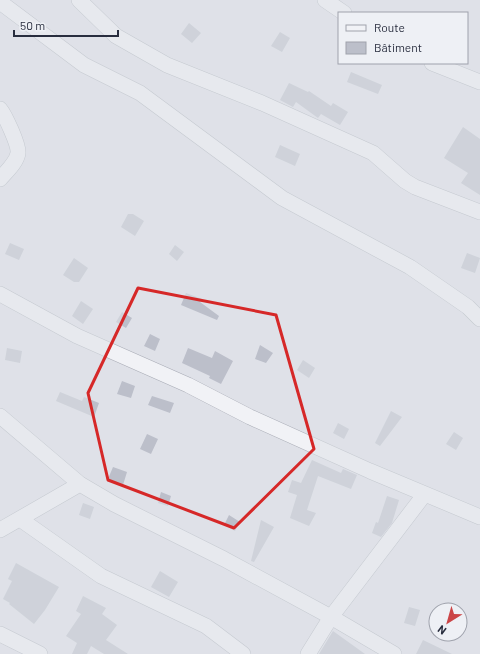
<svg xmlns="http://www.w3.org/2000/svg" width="480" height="654" font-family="Barlow,sans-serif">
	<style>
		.building { fill: #bcbfca }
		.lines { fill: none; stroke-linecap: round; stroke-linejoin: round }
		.street-casing { stroke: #a8abb5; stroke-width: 16 }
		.street { stroke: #f1f2f6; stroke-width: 15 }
		.marked { fill: none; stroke: #d62828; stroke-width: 3; stroke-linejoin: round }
	</style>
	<rect width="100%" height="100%" fill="#dfe1e8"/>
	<path class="building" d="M189,23L201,33L192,43L181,34Z
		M280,32L290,38L282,52L271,46Z
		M351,72L382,85L378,94L347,82Z
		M289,83L308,92L309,91L331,106L333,103L348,112L340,125L321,114L318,118L296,102L293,107L280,100Z
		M463,127L480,139V195L461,183L468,173L444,158Z
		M280,145L300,154L295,166L275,157Z
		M128,214H133L144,221L135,236L121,227Z
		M10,243L24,249L19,260L5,254Z
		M175,245L184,252L177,261L169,254Z
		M467,253L480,258L475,273L461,268Z
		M74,258L88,268L79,282H74L63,275Z
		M186,293L202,299L200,302L219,316L217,320L181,305Z
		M81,301L93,309L83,324L72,316Z
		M122,312L132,318L126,328L116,322Z
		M150,334L160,339L155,351L144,346Z
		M260,345L273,353L266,363L255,359Z
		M7,348L22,351L20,363L5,360Z
		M188,348L212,358L215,351L233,361L221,384L209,378L210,376L182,363Z
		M303,360L315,368L309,378L297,370Z
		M122,381L135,386L131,398L117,394Z
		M60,392L82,401L84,397L99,403L94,417L56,401Z
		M152,396L174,403L170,413L148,405Z
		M391,411L402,417L380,446L375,443Z
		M338,423L349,429L344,439L333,433Z
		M454,432L463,438L456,450L446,444Z
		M147,434L158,439L151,454L140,449Z
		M312,460L341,473L343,469L357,475L351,489L318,476L307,510L316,513L309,526L290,518L297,495L288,492L292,480L301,483Z
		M113,467L127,472L123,485L108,479Z
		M161,492L171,496L168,506L158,503Z
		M387,496L399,500L392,523L381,537L372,533L376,522L378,523Z
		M83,503L94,507L90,519L79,515Z
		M229,515L240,522L235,531L224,525Z
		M261,520L274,527L254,562L251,561Z
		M16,563L59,587L45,610L34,624L9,604L10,603L3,599L12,581L8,579Z
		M160,571L178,582L169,597L151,587Z
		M83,596L106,608L102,614L117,625L106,640L128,654H104L91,646L87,654H72L77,643L66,636L81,614L76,611Z
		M409,607L420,610L415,626L404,623Z
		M333,631L365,654H319Z
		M423,640L452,654H416Z"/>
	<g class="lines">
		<defs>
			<path id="street" d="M79,0L116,36L167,65L262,103L373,153L405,181L415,187L480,212
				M325,0L344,13
				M0,2L84,65L140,93L282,198L410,267L468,307L480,319
				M432,63L480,82
				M0,109C5,115 19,145 18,153C17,162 6,172 0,179
				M0,294L77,336L188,385L250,417L370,471L480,517
				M0,416L80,484L114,504L224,559L331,617L394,654
				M20,519L101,576L206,626L243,654
				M0,530L80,484
				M0,634L40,654
				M308,654L331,617L424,495"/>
		</defs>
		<use href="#street" class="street-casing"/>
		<use href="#street" class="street"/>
	</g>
	<path d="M0 0H480V654H0ZM138,288L276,315L314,449L234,528L108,480L88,393Z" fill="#dfe1e8" fill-opacity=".55" fill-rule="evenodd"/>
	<path class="marked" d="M138,288L276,315L314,449L234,528L108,480L88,393Z"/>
	<rect x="338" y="12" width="130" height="52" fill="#eef0f5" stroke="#9fa2ac"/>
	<rect x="346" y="25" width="20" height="6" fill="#f1f2f6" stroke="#9fa2ac"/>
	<text x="374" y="32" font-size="12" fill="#282d3e">Route</text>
	<rect x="346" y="42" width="20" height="12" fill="#bcbfca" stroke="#9fa2ac"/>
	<text x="374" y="52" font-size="12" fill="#282d3e">Bâtiment</text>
	<g transform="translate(448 622) rotate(217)"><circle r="19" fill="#eef0f5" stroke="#9fa2ac"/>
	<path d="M0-3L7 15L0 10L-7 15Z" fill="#cb4547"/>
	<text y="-6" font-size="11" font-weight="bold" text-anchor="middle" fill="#282d3e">N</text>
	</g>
	<path d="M14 30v6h104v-6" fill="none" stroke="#282d3e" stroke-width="2"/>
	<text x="20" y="30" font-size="12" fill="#282d3e" stroke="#eef0f5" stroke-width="3" paint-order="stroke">50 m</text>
</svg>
